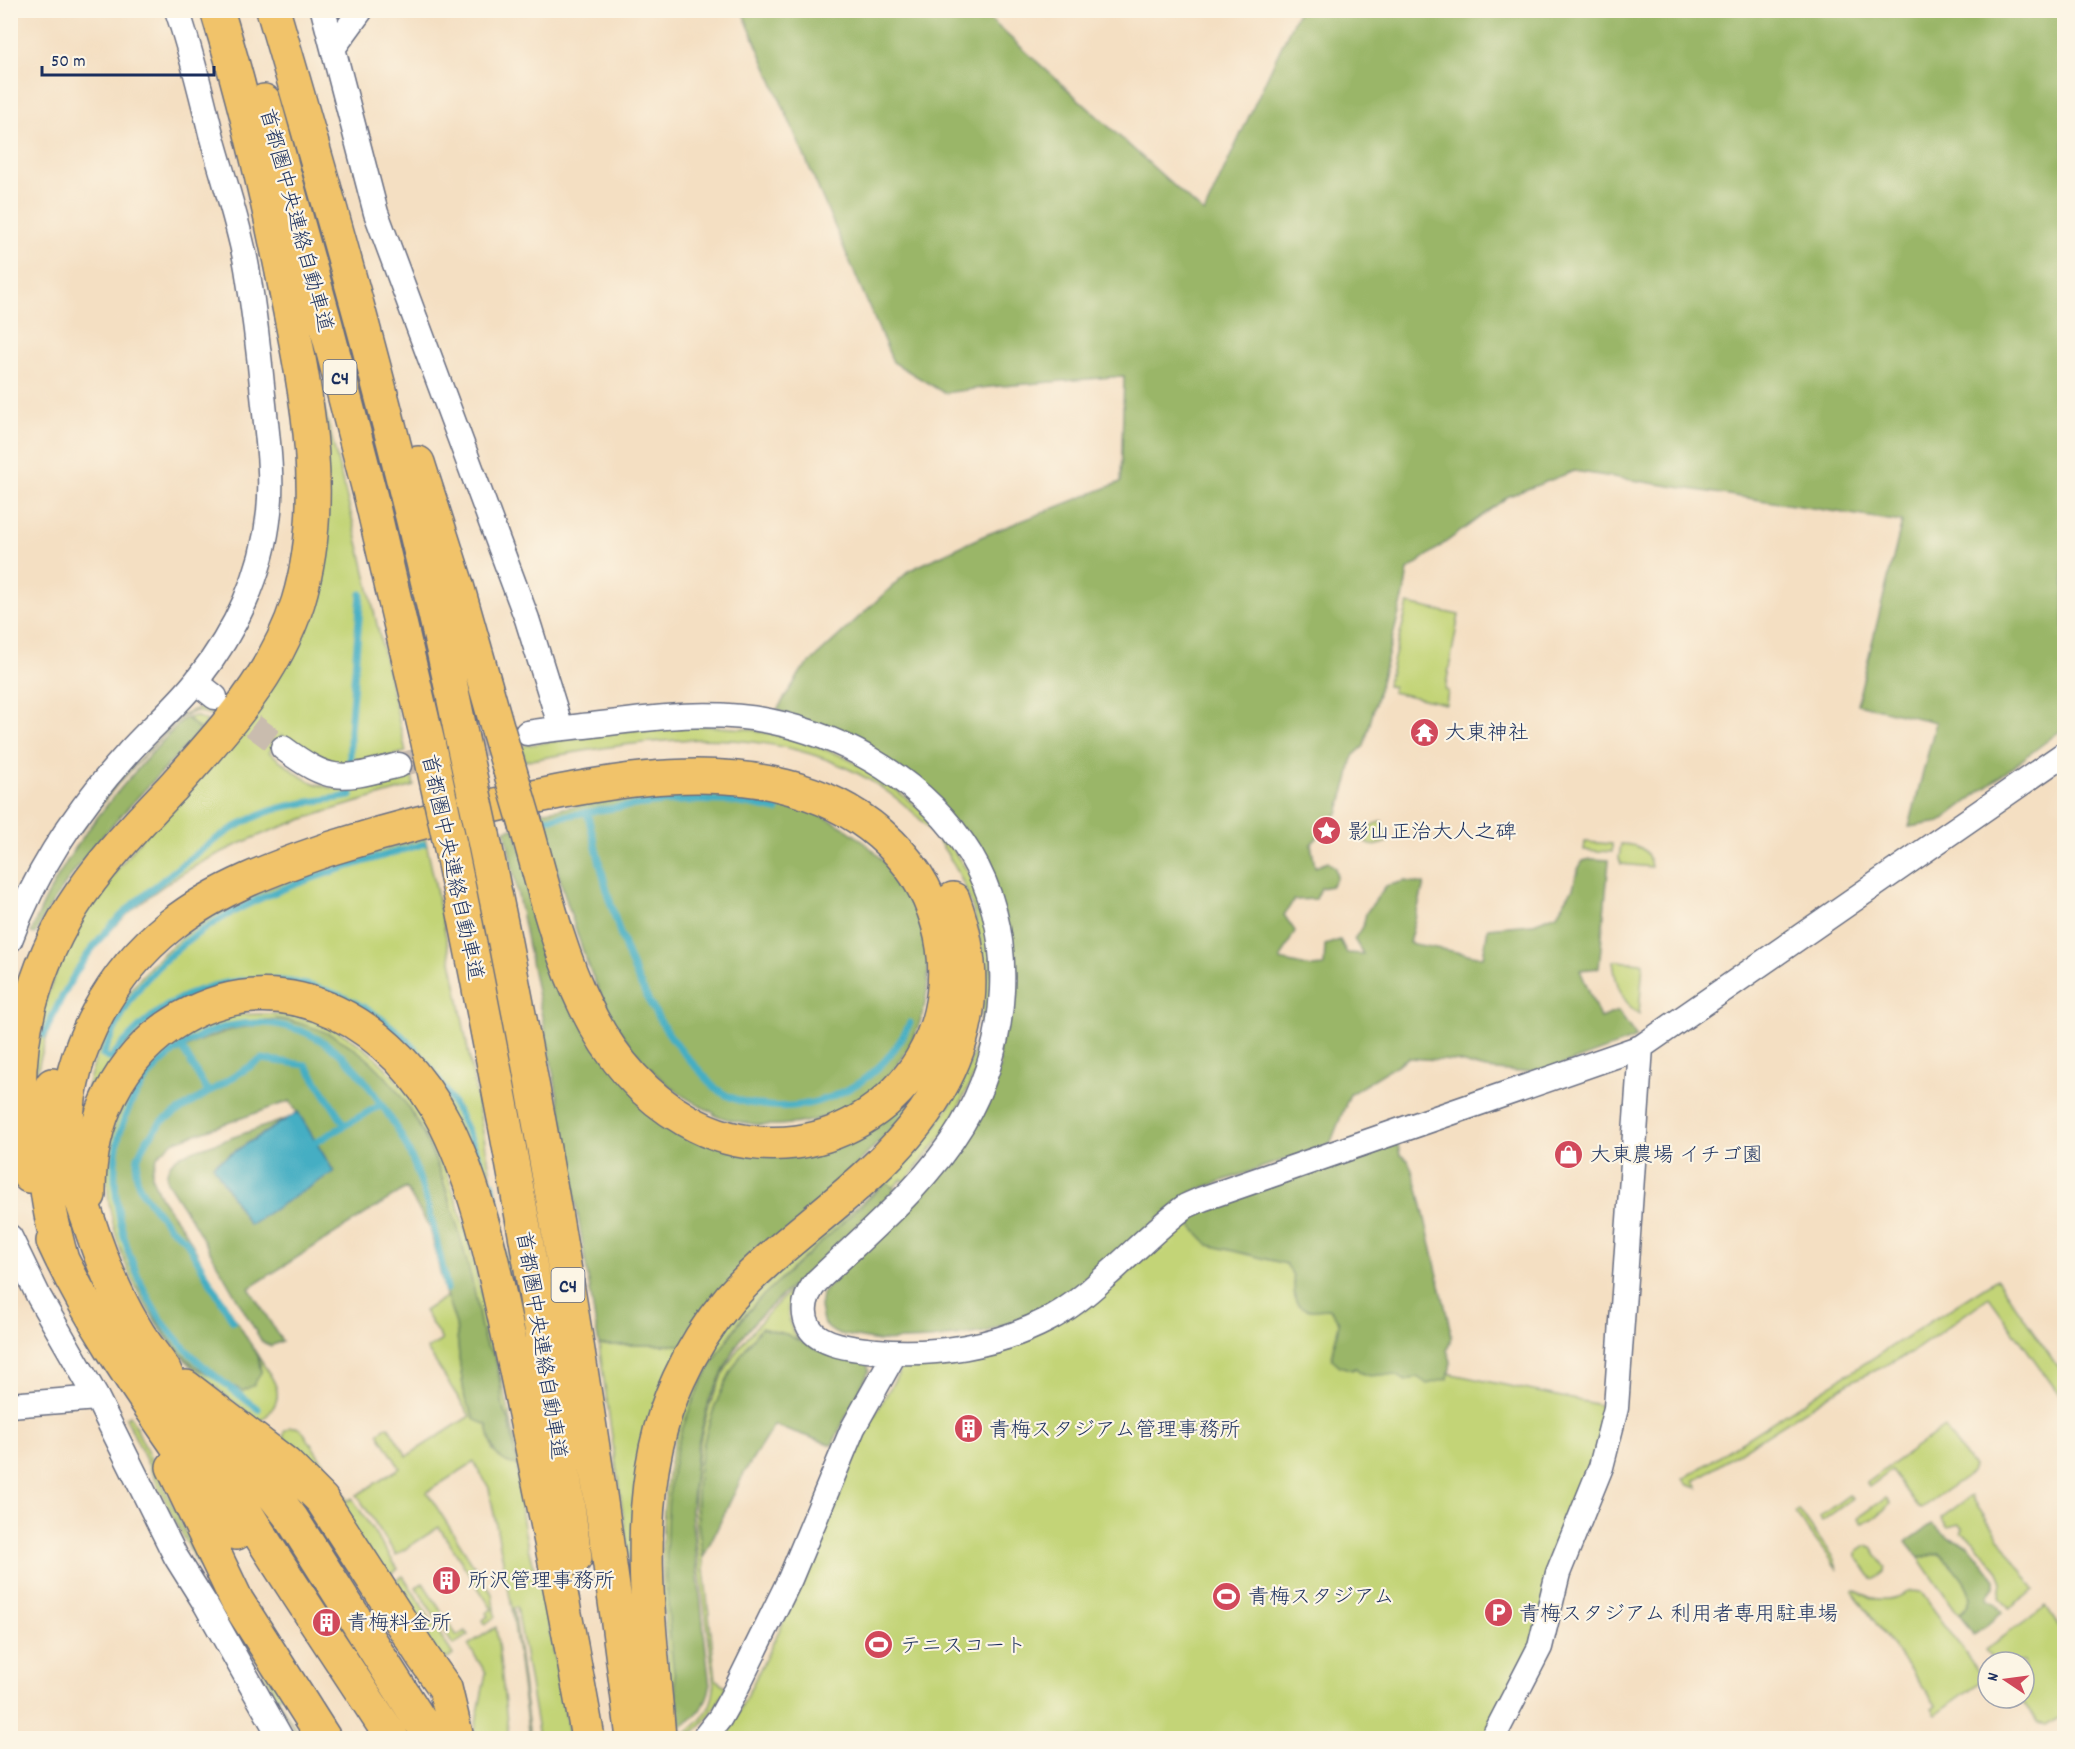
<svg xmlns="http://www.w3.org/2000/svg" width="2075" height="1749" font-family="Dekko,'Klee One',sans-serif">
	<style>
		.green { fill: #c3d477; stroke: #6f826a; stroke-width: 1.5 }
		.forest { fill: #9ab668; stroke: #5a7263; stroke-width: 1.5 }
		.water { fill: #44aec3; stroke: #306e90; stroke-width: 1.5 }
		.lines { fill: none; stroke-linecap: round; stroke-linejoin: round }
		.stream { stroke: #44aec3; stroke-width: 7 }
		.street-tunnel { stroke: #c9bcae; stroke-width: 24; stroke-dasharray: 24 12; stroke-linecap: butt }
		.street-casing { stroke: #676d81; stroke-width: 27 }
		.highway-casing { stroke: #676d81; stroke-width: 36 }
		.street { stroke: #fff; stroke-width: 24 }
		.highway { stroke: #f1c36a; stroke-width: 33 }
		.highway-bridge-casing { stroke: #676d81; stroke-width: 36; stroke-linecap: butt }
		.highway-bridge { stroke: #f1c36a; stroke-width: 33 }
		.labels { text-anchor: middle; stroke-width: 4.5; stroke-linejoin: round; paint-order: stroke }
		.shield { fill: #fcf5e5; stroke: #5e6a86; stroke-width: 1.5 }
		.shield-label { font-size: 20px; font-weight: bold; fill: #1b2f5e }
		.street-label { font-size: 21px; fill: #1b2f5e; stroke: #fcf5e5 }
		.poi-label { font-size: 21px; fill: #1b2f5e; stroke: #fcf5e5; text-anchor: start }
	</style>
	<rect width="100%" height="100%" fill="#fcf5e5"/>
	<filter id="ink" filterUnits="userSpaceOnUse"><feTurbulence type="fractalNoise" baseFrequency=".0167" numOctaves="2"/><feDisplacementMap in="SourceGraphic" scale="12" xChannelSelector="R" yChannelSelector="G"/><feConvolveMatrix kernelMatrix="1 2 1 2 8 2 1 2 1" color-interpolation-filters="sRGB"/></filter>
	<filter id="wash" filterUnits="userSpaceOnUse"><feTurbulence type="fractalNoise" baseFrequency=".008" numOctaves="4" result="noise"/><feDisplacementMap in="SourceGraphic" scale="24" xChannelSelector="R" yChannelSelector="G"/><feGaussianBlur stdDeviation="1.35" result="paint"/><feColorMatrix in="noise" values="0 0 0 0 0 0 0 0 0 0 0 0 0 0 0 0 0 1.4 0 .05"/><feComposite in="paint" operator="in"/></filter>
	<g filter="url(#wash)">
		<rect width="100%" height="100%" fill="#f4dfc2"/>
		<path class="green" d="M310,352L361,554L406,752L348,766L315,759L282,735L269,752L302,777L316,784L332,788L350,789L411,772L414,786C270,826 111,871 51,1025C42,1049 36,1074 31,1100L36,1024L76,922L289,651Z
			M1408,604L1459,615L1445,690L1448,691L1446,704L1392,692L1393,687L1387,686Z
			M199,708L213,713L211,715L196,711L182,716L115,787L78,835L89,817L114,786L181,715Z
			M195,716L207,721L200,730L187,718Z
			M703,726L748,729L796,739L840,755L877,774L931,819L969,873L984,914L991,954L990,1009L975,1073L948,1128L905,1182L902,1179L893,1188L887,1183L758,1300L741,1319L710,1366L687,1417L673,1467L667,1537L671,1639L682,1736C699,1723 712,1711 714,1689C710,1634 699,1580 695,1526C690,1469 703,1403 734,1355C751,1330 772,1308 794,1287C785,1305 786,1326 800,1341L786,1334L749,1342L723,1390L713,1414L705,1439L697,1504L716,1680L727,1687C715,1707 700,1739 674,1738C666,1620 644,1494 695,1382C747,1266 875,1217 944,1114C982,1057 993,989 977,924C966,876 938,831 900,801C789,713 653,738 525,761L521,746L630,730Z
			M1382,821L1389,841C1379,845 1370,850 1363,838L1365,828Z
			M425,837L456,984L511,1285L398,1042L220,990L85,1130C81,1099 91,1070 102,1042C156,908 301,873 425,837Z
			M1585,842L1612,844V852L1584,850Z
			M1621,844C1639,845 1649,848 1651,867L1621,864L1619,858Z
			M1613,961L1643,963L1639,1014C1621,1002 1615,981 1613,961Z
			M279,1014C416,1029 454,1182 481,1292C495,1350 508,1408 521,1466L517,1465C520,1505 525,1554 542,1589L570,1738H539L517,1607L514,1608L530,1738H529L512,1608L489,1488L474,1462L427,1492L492,1594L495,1617L485,1624L483,1620L488,1616L486,1613L492,1609L439,1527L396,1555L357,1495L400,1468L378,1433L388,1426L407,1456L470,1416L427,1349L442,1340L424,1311L447,1296L456,1324L460,1366L465,1399L487,1425L493,1451L508,1463L517,1464L509,1419L504,1412C500,1395 501,1376 496,1359C494,1353 488,1349 486,1344C479,1329 479,1307 474,1291C455,1218 440,1141 390,1083C368,1057 340,1039 309,1027C300,1023 288,1019 278,1019C269,1020 261,1025 252,1026C222,1030 201,1039 176,1054C171,1057 165,1059 160,1063C138,1081 122,1124 116,1151C110,1182 119,1215 127,1245L125,1252L140,1289L165,1333L201,1371L243,1391L261,1372L258,1356C274,1382 290,1396 262,1420L256,1419C221,1391 182,1365 158,1326C130,1284 110,1233 107,1182C103,1112 150,1043 216,1020C237,1013 258,1014 279,1014Z
			M1193,1217L1309,1256L1363,1304L1365,1356L1610,1407L1533,1644L1485,1738H726L810,1568L864,1434L905,1362L1084,1310L1116,1284L1163,1239Z
			M1997,1279L2064,1376V1401L1989,1297L1911,1353L1850,1382L1694,1481L1698,1488L1688,1485L1683,1479Z
			M599,1345H684L637,1614Z
			M130,1415L194,1550L283,1694L277,1698L301,1738H298L253,1653L193,1555L172,1515L126,1418Z
			M290,1427H296L302,1430L348,1501L352,1498L398,1569L384,1579L283,1441L284,1431Z
			M1944,1427L1973,1467L1971,1473L1921,1508L1917,1506L1891,1471L1869,1487L1866,1483Z
			M1849,1495L1852,1499L1822,1521L1819,1517Z
			M1971,1496L2035,1590L2009,1609L2000,1597L2002,1581L1998,1571L1974,1541L1962,1533L1963,1528L1959,1524L1948,1527L1941,1518Z
			M1886,1498L1890,1503C1882,1513 1874,1520 1862,1524L1858,1518Z
			M1799,1510L1834,1559L1838,1570L1795,1513Z
			M1866,1546L1872,1547L1886,1568L1884,1572L1875,1579L1872,1578L1856,1556V1553Z
			M1934,1554C1947,1555 1971,1586 1970,1598C1969,1605 1964,1610 1959,1615L1919,1558Z
			M403,1576L453,1655L438,1665L388,1586Z
			M423,1583L457,1636L465,1631L468,1635L453,1645L416,1587Z
			M1855,1590C1867,1596 1878,1602 1893,1598C1906,1595 1906,1589 1921,1592L1984,1679L1936,1714L1932,1708L1936,1705L1853,1592Z
			M2046,1606L2064,1634V1714L2047,1725L2038,1723L2019,1698H2024V1662H1994L1985,1650Z
			M496,1627L509,1738H474V1733L486,1673L468,1645Z"/>
		<path class="forest" d="M742,11H981L1204,213L1298,11H2064V728L1940,822L1909,827L1936,722L1857,704L1902,522L1574,471L1509,496L1408,570L1404,594L1364,746L1353,756L1348,780L1338,813L1322,824L1317,838L1311,844L1315,867L1328,862L1335,868L1337,877L1331,886L1321,888L1316,899L1294,900L1284,915L1295,931L1280,960L1311,967L1324,966L1325,945L1340,940L1347,953L1363,954L1354,939L1363,927L1366,913L1386,886L1405,881L1424,884L1409,943L1483,957L1488,928L1531,924L1557,914L1573,888L1578,869L1583,861L1591,859L1609,860L1599,968L1580,970L1600,1018L1618,1011L1637,1038L1554,1068L1518,1072L1486,1069L1456,1061L1408,1058L1350,1094L1330,1144L1191,1192L1106,1263L1049,1306L986,1332L931,1339L878,1341L835,1333L828,1328L823,1321L820,1307L822,1294L1000,1067L983,858L829,730L777,710L802,670L910,570L983,536L1121,482L1124,376L989,387L944,393L893,362Z
			M187,718L200,730C142,796 75,855 35,934L31,933C64,847 122,785 183,719Z
			M692,793C729,794 765,796 800,807C885,834 947,922 923,1012C898,1105 801,1146 714,1115V1113C609,1065 586,962 555,863C554,860 552,858 551,856C545,843 543,826 539,812L610,800Z
			M514,828L570,1001L739,1152L919,1082L922,1097L684,1345H599L561,1113L505,830Z
			M278,1019C411,1037 445,1177 473,1285C478,1303 479,1326 485,1343C488,1349 493,1352 495,1358C501,1375 500,1394 504,1412L509,1419L517,1465C493,1461 491,1446 487,1425L475,1420L465,1399L460,1366L456,1324L444,1289L430,1228L406,1188L249,1288L282,1341L271,1346L262,1342L193,1222L167,1182C165,1169 170,1162 181,1155L286,1119L213,1165L334,1172L290,1101L173,1142L158,1155L152,1170V1178L162,1200L187,1234L209,1276L258,1356L261,1372L254,1385L243,1391C230,1384 214,1379 202,1371C165,1348 140,1291 125,1252L127,1245L117,1202L115,1178L116,1151L125,1120L143,1085L161,1062L196,1042L237,1028L257,1026L265,1020Z
			M1397,1140L1400,1155L1408,1160L1417,1184L1452,1337L1447,1350L1451,1361L1448,1379L1427,1384L1417,1377L1406,1381C1402,1379 1397,1375 1392,1375C1379,1372 1368,1382 1356,1368L1352,1370L1340,1366L1332,1359C1332,1345 1338,1335 1339,1322L1330,1309C1324,1309 1317,1310 1311,1310C1289,1308 1296,1290 1293,1277C1292,1272 1288,1268 1286,1264L1209,1245L1191,1226L1193,1217L1199,1212Z
			M887,1182L895,1190L757,1319L742,1337L731,1355L709,1401L697,1448L691,1512L710,1687C707,1705 696,1717 681,1727C680,1712 677,1697 675,1682C666,1609 659,1503 681,1433C697,1383 724,1339 758,1300Z
			M761,1328L786,1334L818,1350L866,1361L869,1371L832,1445L774,1425L744,1473L703,1558C701,1540 697,1521 697,1503C696,1441 721,1375 761,1328Z
			M1932,1524L1950,1538L1969,1545L1995,1579V1586L1988,1597L1989,1600L1996,1604L2002,1613L1974,1634L1959,1615C1964,1610 1969,1605 1970,1598C1971,1586 1949,1560 1939,1554L1919,1558L1907,1542Z"/>
		<path class="water" d="M298,1112L334,1172L249,1225L213,1165Z"/>
		<g class="lines">
			<path class="stream" d="M350,764V730L361,594
				M587,812C610,903 630,1002 700,1071C704,1075 707,1080 712,1085C735,1108 786,1110 816,1102C859,1090 891,1063 910,1023
				M545,819C603,810 663,798 721,801C740,802 758,806 777,810
				M44,1035C64,989 87,947 124,913C139,898 157,885 173,872C204,847 233,824 270,811C296,802 325,800 351,796V790
				M181,1046L208,1092
				M108,1058L103,1055C115,1027 128,999 149,976C219,898 327,873 423,844
				M111,1058C127,1038 145,1020 167,1006C244,958 348,979 409,1043C446,1082 470,1130 487,1181L492,1183L500,1228
				M316,1142L382,1104
				M233,1321L185,1239L170,1228L144,1195L138,1183L136,1172L138,1157L144,1144L161,1122L262,1059L306,1065L345,1125
				M258,1409C221,1381 182,1353 157,1313C129,1267 110,1207 116,1153C129,1046 253,981 340,1054C354,1066 365,1080 375,1095C386,1111 398,1128 406,1145C427,1190 437,1241 447,1289"/>
		</g>
	</g>
	<g filter="url(#ink)">
		<g class="lines">
			<path class="street-tunnel" d="M224,704L283,748
				M399,765L516,736"/>
			<defs>
				<path id="street" d="M323,10L376,213L527,619L561,728
					M334,47L361,10
					M196,682L215,697
					M527,733C551,729 576,727 601,724C657,717 713,710 769,721C848,737 928,784 970,854C1019,936 1009,1045 962,1125C926,1185 867,1233 817,1281C806,1294 800,1310 809,1327C820,1346 856,1349 876,1351C934,1356 996,1347 1049,1319C1068,1309 1088,1293 1104,1278C1132,1254 1157,1227 1186,1206L1202,1199L1641,1047L2064,754
					M283,748C333,785 342,779 399,765
					M10,940C36,870 77,809 127,754C149,729 177,706 197,680C235,632 263,574 269,512C273,473 267,434 263,395C259,352 254,310 247,268C239,223 223,178 211,134C201,92 191,51 177,10
					M10,1237L39,1297L97,1398L176,1557L206,1605L281,1738
					M10,1405L97,1398
					M704,1738L720,1718L735,1691L790,1579L853,1428L895,1353
					M1493,1738L1540,1647L1558,1573L1601,1467L1616,1408L1641,1047"/>
				<path id="highway" d="M273,10C344,251 412,493 462,739
					M264,101L326,325L371,498L429,747
					M418,463L456,582L498,730
					M483,835C546,1134 595,1435 633,1738
					M450,844C498,1080 544,1318 575,1558
					M52,1085C39,1149 44,1197 62,1260
					M29,1176C8,1081 21,990 72,907C99,864 135,827 170,790C221,734 275,676 298,602C330,496 305,388 284,282C266,191 244,99 217,10
					M89,1195C88,1123 118,1055 182,1018C288,958 397,1027 446,1125C483,1200 497,1285 515,1366C541,1490 566,1614 588,1738
					M53,1241C101,1346 173,1436 236,1533
					M186,1387L285,1463L322,1500L424,1658L445,1688L457,1738
					M226,1433L292,1519L431,1738
					M173,1467L237,1601L324,1738
					M392,1738C346,1667 298,1596 253,1524C246,1513 239,1502 233,1491C226,1475 224,1458 214,1443C203,1426 186,1411 174,1393C166,1380 171,1384 164,1370C155,1356 143,1343 135,1328C115,1295 101,1259 89,1222C78,1190 66,1158 67,1123C69,1047 112,972 171,925C218,888 276,867 332,848C389,830 447,815 505,803C595,784 694,763 784,786C855,803 918,851 938,924C951,969 945,1020 921,1060C894,1104 848,1135 797,1142C758,1147 720,1140 686,1120C581,1061 556,931 526,825
					M659,1738C650,1621 627,1489 679,1379C692,1350 710,1322 730,1298C772,1251 824,1216 870,1173C952,1098 994,1009 953,899"/>
			</defs>
			<use href="#street" class="street-casing"/>
			<use href="#highway" class="highway-casing"/>
			<use href="#street" class="street"/>
			<use href="#highway" class="highway"/>
			<defs>
				<path id="highway-bridge" d="M498,730L526,825
					M462,739L483,835
					M429,747L450,844"/>
			</defs>
			<use href="#highway-bridge" class="highway-bridge-casing"/>
			<use href="#highway-bridge" class="highway-bridge"/>
		</g>
	</g>
	<defs>
		<symbol id="temple-disc" viewBox="-11 -11 22 22"><circle r="9.5" fill="#d1495b" stroke="#fcf5e5"/><path d="M0-6L5-2H3V0L6.5 2.5H4V6H1.5V3h-3V6H-4V2.5H-6.5L-3 0V-2H-5Z" fill="#fff"/></symbol>
		<symbol id="sight-disc" viewBox="-11 -11 22 22"><circle r="9.5" fill="#d1495b" stroke="#fcf5e5"/><path d="M0-6L1.8-2.2L6-1.7L2.9 1.2L3.7 5.4L0 3.3L-3.7 5.4L-2.9 1.2L-6-1.7L-1.8-2.2Z" fill="#fff"/></symbol>
		<symbol id="shop-disc" viewBox="-11 -11 22 22"><circle r="9.5" fill="#d1495b" stroke="#fcf5e5"/><path d="M-5-2.5h2.3a2.7 3.5 0 0 1 5.4 0H5L5.5 6h-11ZM-1.5-2.5h3a1.5 2.3 0 0 0-3 0Z" fill="#fff"/></symbol>
		<symbol id="building-disc" viewBox="-11 -11 22 22"><circle r="9.5" fill="#d1495b" stroke="#fcf5e5"/><path d="M-4-6H4V6H1V3H-1V6H-4ZM-2.5-4.3h1.7v1.8h-1.7ZM.8-4.3h1.7v1.8H.8ZM-2.5-1h1.7V.8h-1.7ZM.8-1h1.7V.8H.8Z" fill="#fff"/></symbol>
		<symbol id="stadium-disc" viewBox="-11 -11 22 22"><circle r="9.5" fill="#d1495b" stroke="#fcf5e5"/><path d="M0-5a6.5 5 0 1 0 0 10a6.5 5 0 1 0 0-10ZM-3.5-1.8h7v3.6h-7Z" fill="#fff"/></symbol>
		<symbol id="parking-disc" viewBox="-11 -11 22 22"><circle r="9.5" fill="#d1495b" stroke="#fcf5e5"/><path d="M-3.5-5.5H1a3.5 3.5 0 0 1 0 7H-1V5.5H-3.5ZM-1-3.4V-.6H.8a1.4 1.4 0 0 0 0-2.8Z" fill="#fff"/></symbol>
	</defs>
	<g fill-rule="evenodd">
		<use href="#temple-disc" x="1408" y="716" width="33" height="33"/>
		<use href="#sight-disc" x="1310" y="814" width="33" height="33"/>
		<use href="#shop-disc" x="1552" y="1138" width="33" height="33"/>
		<use href="#building-disc" x="952" y="1412" width="33" height="33"/>
		<use href="#building-disc" x="430" y="1564" width="33" height="33"/>
		<use href="#stadium-disc" x="1210" y="1580" width="33" height="33"/>
		<use href="#parking-disc" x="1482" y="1596" width="33" height="33"/>
		<use href="#building-disc" x="310" y="1606" width="33" height="33"/>
		<use href="#stadium-disc" x="862" y="1628" width="33" height="33"/>
	</g>
	<g class="labels">
		<g class="shield">
			<rect x="323.5" y="360" width="33" height="34" rx="4.5"/>
			<rect x="551.5" y="1268" width="33" height="34" rx="4.5"/>
		</g>
		<g class="shield-label">
			<text x="340" y="384">C4</text>
			<text x="568" y="1292">C4</text>
		</g>
		<g class="street-label">
			<text transform="translate(297 220) rotate(75)" y="7">首都圏中央連絡自動車道</text>
			<text transform="translate(453 867) rotate(78)" y="7">首都圏中央連絡自動車道</text>
			<text transform="translate(542 1345) rotate(81)" y="7">首都圏中央連絡自動車道</text>
		</g>
		<g class="poi-label">
			<text x="1445" y="739">大東神社</text>
			<text x="1348" y="838">影山正治大人之碑</text>
			<text x="1590" y="1161">大東農場 イチゴ園</text>
			<text x="989" y="1436">青梅スタジアム管理事務所</text>
			<text x="468" y="1587">所沢管理事務所</text>
			<text x="1248" y="1603">青梅スタジアム</text>
			<text x="1519" y="1620">青梅スタジアム 利用者専用駐車場</text>
			<text x="347" y="1629">青梅料金所</text>
			<text x="900" y="1652">テニスコート</text>
		</g>
	</g>
	<rect width="2075" height="1749" fill="none" stroke="#fcf5e5" stroke-width="36"/>
	<g transform="translate(2006 1680) rotate(283)"><circle r="28" fill="#fcf5e5" stroke="#a2a6af" stroke-width="1.5"/>
	<path d="M0-4.5L10 22L0 15L-10 22Z" fill="#d1495b"/>
	<text y="-9" font-size="16" font-weight="bold" text-anchor="middle" fill="#1b2f5e">N</text>
	</g>
	<path d="M42 66v9h172v-9" fill="none" stroke="#1b2f5e" stroke-width="3"/>
	<text x="51" y="66" font-size="18" fill="#1b2f5e" stroke="#fcf5e5" stroke-width="4.5" paint-order="stroke">50 m</text>
</svg>
